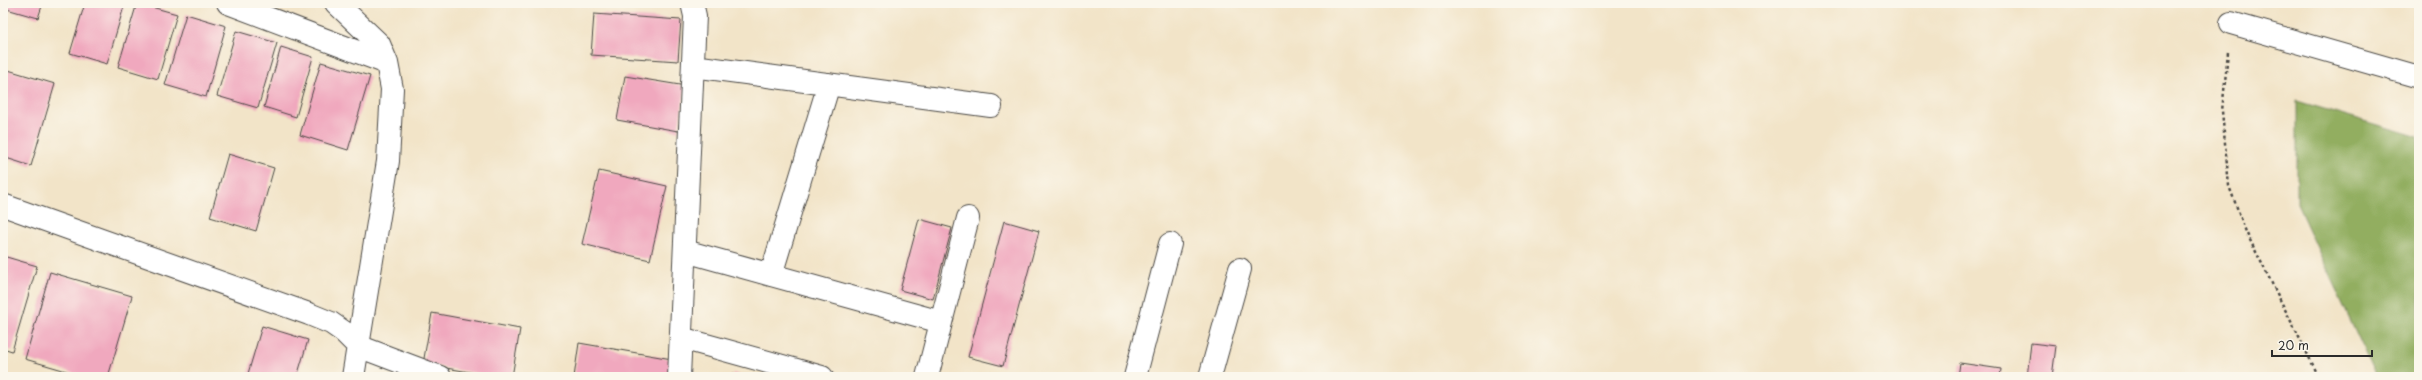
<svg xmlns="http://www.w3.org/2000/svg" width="2422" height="380" font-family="'Playpen Sans',sans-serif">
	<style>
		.forest { fill: #92ae60; stroke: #5e6c46 }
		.building { fill: #f0a8be }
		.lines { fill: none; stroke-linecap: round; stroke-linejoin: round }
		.street-casing { stroke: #494743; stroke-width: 24 }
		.path { stroke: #494743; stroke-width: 2.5; stroke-dasharray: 3 3; stroke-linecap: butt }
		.street { stroke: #fff; stroke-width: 22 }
	</style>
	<rect width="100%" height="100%" fill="#fbf7ec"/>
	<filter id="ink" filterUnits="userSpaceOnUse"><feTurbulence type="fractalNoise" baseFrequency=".025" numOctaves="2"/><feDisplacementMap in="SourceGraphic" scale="8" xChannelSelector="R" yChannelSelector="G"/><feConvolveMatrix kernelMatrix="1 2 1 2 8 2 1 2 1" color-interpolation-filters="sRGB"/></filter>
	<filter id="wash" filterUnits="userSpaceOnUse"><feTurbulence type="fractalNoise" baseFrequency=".012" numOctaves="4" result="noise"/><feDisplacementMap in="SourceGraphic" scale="16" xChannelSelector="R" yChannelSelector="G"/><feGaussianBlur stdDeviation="0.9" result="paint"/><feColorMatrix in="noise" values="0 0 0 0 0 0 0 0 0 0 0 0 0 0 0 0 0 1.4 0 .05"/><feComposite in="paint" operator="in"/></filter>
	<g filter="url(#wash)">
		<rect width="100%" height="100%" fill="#f2e4c8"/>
		<path class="forest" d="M2297,101L2419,137V377H2376L2297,204Z"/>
		<g id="blocks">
			<path class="building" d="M3,3H43L38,18L3,8Z
				M85,3H125L107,64L70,53Z
				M137,3L177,14L158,79L118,67Z
				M186,14L226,26L206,97L165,85Z
				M594,14L681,20L678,61L591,55Z
				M236,31L277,43L258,108L217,96Z
				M281,47L313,57L296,117L264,107Z
				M321,62L370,76L348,150L300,135Z
				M8,70L55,84L31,166L3,157V87Z
				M625,76L686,86L678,131L617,120Z
				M228,154L274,168L256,231L210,217Z
				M599,171L667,186L650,260L582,244Z
				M919,219L952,228L933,299L900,290Z
				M1004,221L1039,231L1003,366L968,357Z
				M3,256L37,266L12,351L3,348Z
				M50,272L132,296L108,377H87L25,359Z
				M432,313L520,329L512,377H498L423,364Z
				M262,326L308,340L297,377H247Z
				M579,343L672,359L669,377H574Z
				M2031,343L2056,346L2052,377H2027Z
				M1960,363L2001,369L2000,377H1958Z
				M733,373L745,377H732Z"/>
		</g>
	</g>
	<g filter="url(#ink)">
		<use href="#blocks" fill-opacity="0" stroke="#494743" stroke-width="1"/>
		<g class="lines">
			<defs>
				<path id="street" d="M228,3L387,63
					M336,3L379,44L387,63L392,89L388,161L353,377
					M2231,23L2419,77
					M693,66L991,106
					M3,205L309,314L331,323L344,332L358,346L440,377
					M685,251L941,322
					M771,275L829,84
					M681,338L822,377
					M679,377L695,16L692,3
					M927,377L968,218
					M1135,377L1170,244
					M1210,377L1240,269"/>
			</defs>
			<use href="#street" class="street-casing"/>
			<path class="path" d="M2228,52L2222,111L2229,186L2246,232L2319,377"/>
			<use href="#street" class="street"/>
		</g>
	</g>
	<rect width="2422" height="380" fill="none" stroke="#fbf7ec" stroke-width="16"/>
	<path d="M2272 350v6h100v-6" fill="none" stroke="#2b2b2b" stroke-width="2"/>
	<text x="2278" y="350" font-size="12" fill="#2b2b2b" stroke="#fbf7ec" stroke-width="3" paint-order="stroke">20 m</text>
</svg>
